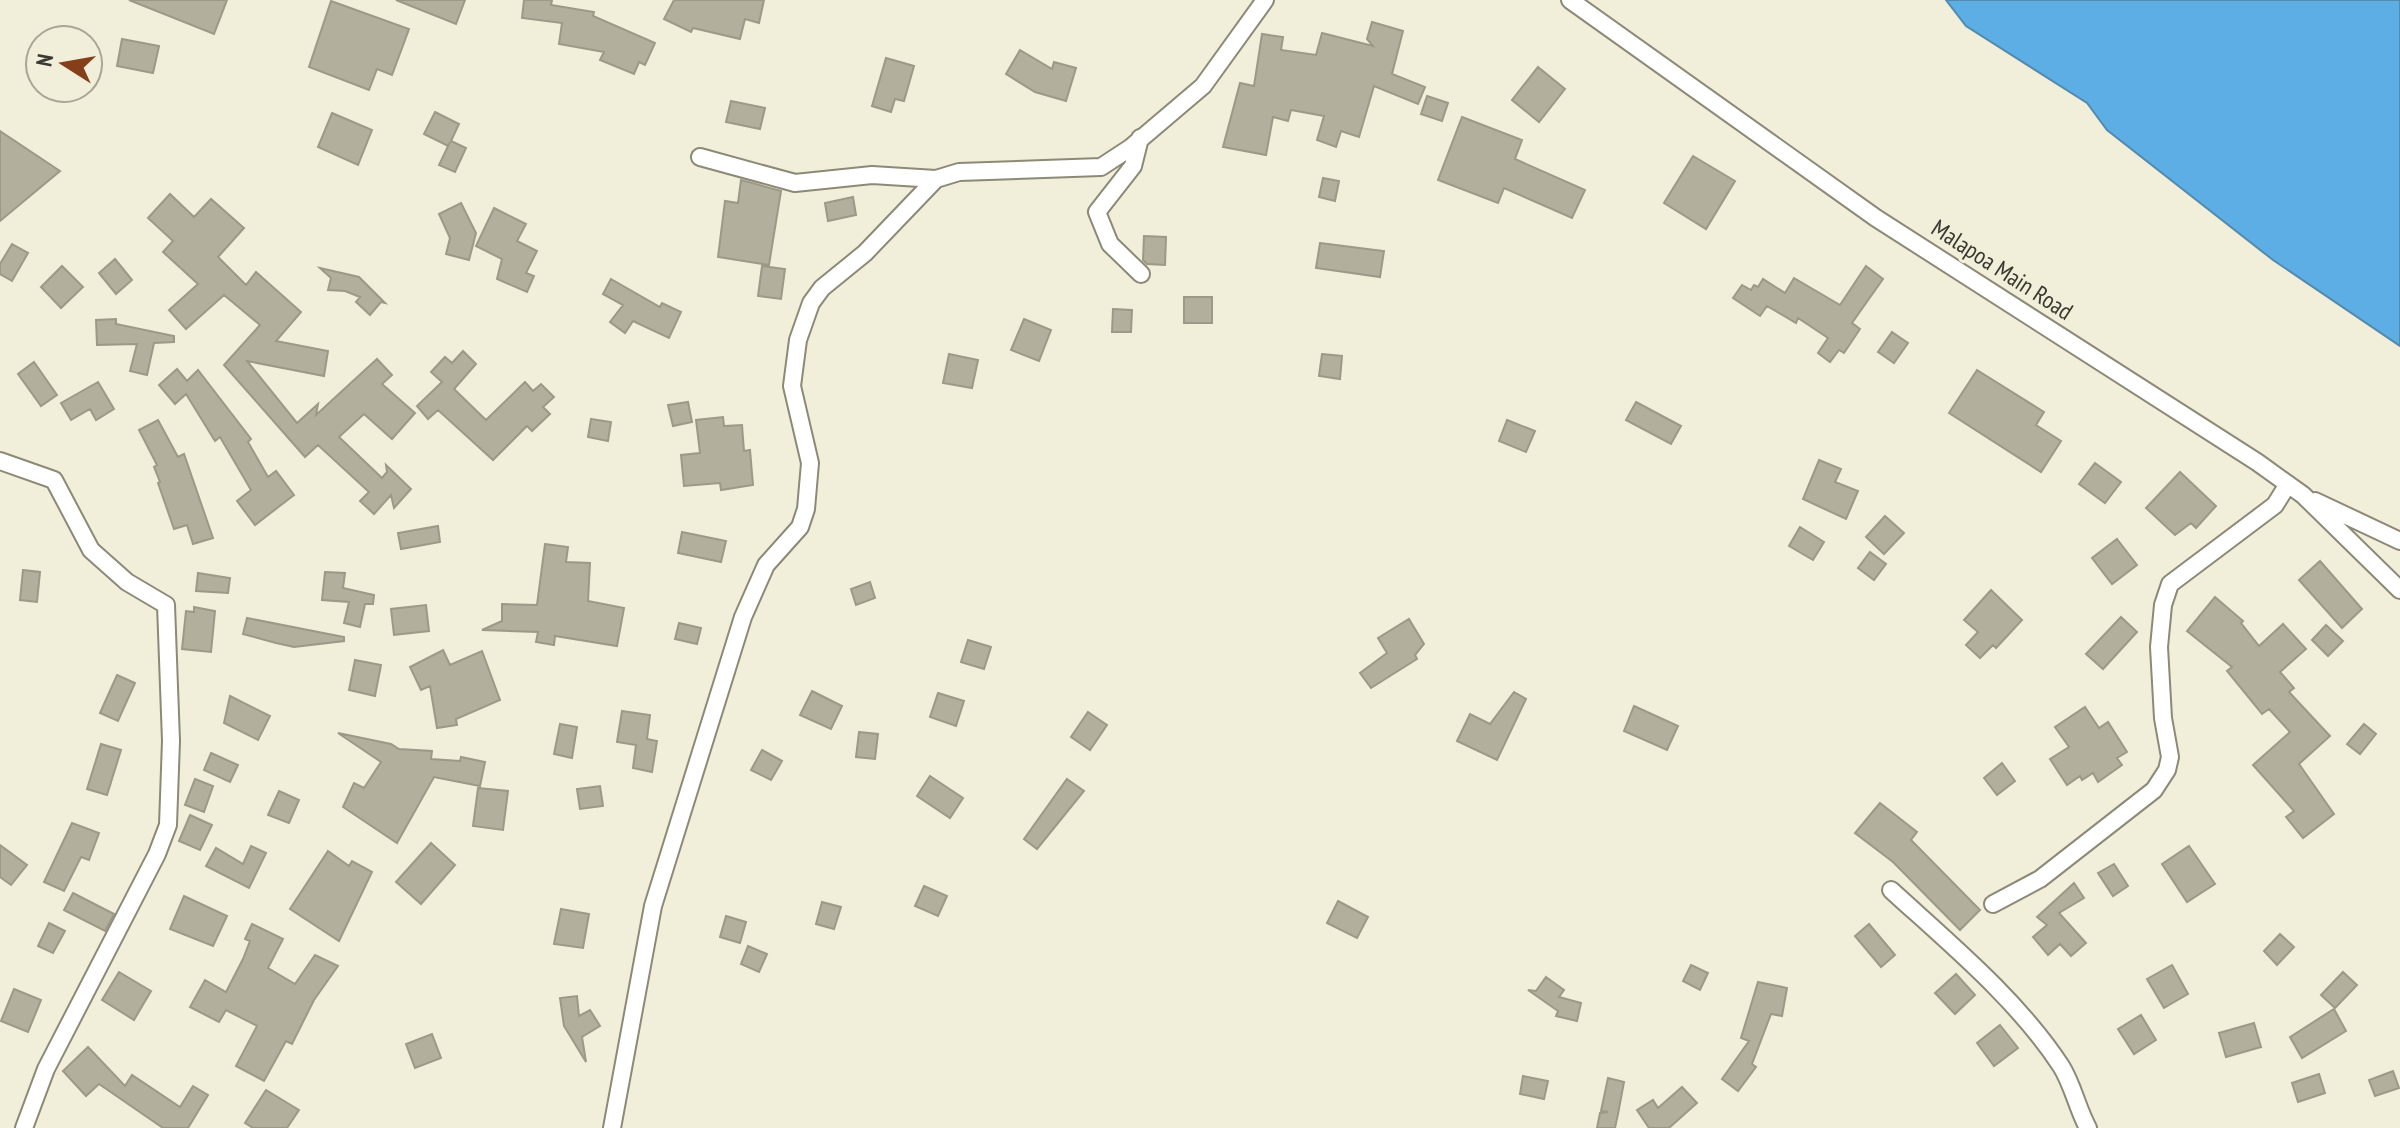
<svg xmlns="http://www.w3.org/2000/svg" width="2400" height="1128" font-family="'PT Sans Narrow',sans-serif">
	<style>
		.water { fill: #5caee4; stroke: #528bae; stroke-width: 2 }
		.building { fill: #b2af9c; stroke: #9c9986; stroke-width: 2 }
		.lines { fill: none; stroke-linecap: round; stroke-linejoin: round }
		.minor-casing { stroke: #8c8976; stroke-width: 20 }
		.minor { stroke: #fff; stroke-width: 16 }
		.labels { text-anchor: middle; stroke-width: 6; stroke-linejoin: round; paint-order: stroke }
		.street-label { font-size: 24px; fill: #3a3931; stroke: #f1eed9 }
	</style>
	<rect width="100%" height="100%" fill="#f1eed9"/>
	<path class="water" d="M1946,0H2400V346L2273,260L2107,130L2087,103L1966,26Z"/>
	<path class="building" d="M129,0H227L214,34Z
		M396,0H465L456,24Z
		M524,0H552L551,5L594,12L593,16L655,43L645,65L639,62L634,74L600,60L604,52L559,44L562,23L522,18Z
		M674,0H764L759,23L745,19L740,39L693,28L691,32L664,19Z
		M331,1L409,29L392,75L377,69L369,90L309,67Z
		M1372,22L1403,31L1392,74L1425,87L1418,104L1374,86L1359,137L1341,131L1336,147L1317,140L1324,116L1291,110L1288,121L1273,117L1266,155L1223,147L1240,83L1254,86L1262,34L1283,37L1281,50L1316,55L1322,33L1373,46L1367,39Z
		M122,39L159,46L153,73L117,66Z
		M1020,50L1052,69L1054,62L1076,68L1066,101L1035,92L1006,74Z
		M886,58L914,66L904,101L895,99L891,112L872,106Z
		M1538,67L1565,89L1539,122L1512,100Z
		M1427,96L1448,103L1442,121L1421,114Z
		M731,101L765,108L760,129L726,122Z
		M435,112L459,124L451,141L466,148L455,172L439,165L450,142L448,146L424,134Z
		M332,113L372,130L358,165L318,147Z
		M1462,117L1522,140L1515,159L1585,190L1572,218L1504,188L1498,203L1438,180Z
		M0,131L60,171L0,221Z
		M1693,156L1735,181L1706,229L1664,203Z
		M1323,178L1339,181L1335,201L1319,197Z
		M741,180L781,191L769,265L718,257L725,201L738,203Z
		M170,194L194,217L211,199L244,228L218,257L246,285L256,272L301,312L276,341L328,351L324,376L247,361L297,423L318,404L316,415L377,359L392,375L382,384L415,413L392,439L364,414L339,437L382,478L387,472L386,465L411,489L394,508L391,495L374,514L360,501L369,492L318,445L305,457L224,365L260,325L224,295L186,329L169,310L198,284L163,252L173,241L148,218Z
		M853,197L856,215L828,221L825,203Z
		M461,203L476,233L469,260L446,254L450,238L439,214Z
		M494,208L526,224L517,241L537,251L526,273L534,276L527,292L497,279L502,259L476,246Z
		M1144,236L1166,237L1165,265L1147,264L1143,260Z
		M1320,243L1384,251L1380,277L1316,268Z
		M12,244L28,253L12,281L0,274V264Z
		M115,259L132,280L116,294L99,273Z
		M62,266L83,287L61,308L41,287Z
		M762,266L785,269L781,299L758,296Z
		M1866,266L1883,279L1852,323L1860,329L1844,353L1839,350L1830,362L1818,353L1828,338L1798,318L1796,323L1767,306L1760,316L1733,298L1742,285L1751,290L1754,285L1758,287L1763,279L1785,293L1794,278L1840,305Z
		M320,268L359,277L385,303L381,302L370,315L356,302L360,297L345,291L328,290L331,278Z
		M611,279L660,307L662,303L681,312L669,338L633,321L625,333L610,322L623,305L603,294Z
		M1184,297H1212V323H1184Z
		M1113,309L1132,310L1131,332H1112Z
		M116,319V324L174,336V342L154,343L147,375L130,371L137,344L97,345L96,320Z
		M1024,319L1051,330L1039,361L1011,350Z
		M1892,332L1908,343L1894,363L1878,352Z
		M463,351L476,364L454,389L486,420L525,382L533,391L541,384L554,397L543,407L550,414L532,431L527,426L493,460L438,410L428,419L417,406L442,382L431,372L445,357L452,363Z
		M949,354L978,360L972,388L943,383Z
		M1322,354L1342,356L1340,379L1319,376Z
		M34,362L57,395L41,406L18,374Z
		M177,369L187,381L198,370L251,439L248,442L268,477L276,471L294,495L255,525L237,501L251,490L220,437L215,441L186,394L175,404L159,385Z
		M1977,370L2044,412L2036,425L2061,441L2041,472L1949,413Z
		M98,382L114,409L96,420L90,409L71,420L61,403Z
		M688,402L692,422L673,426L668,405Z
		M1636,402L1681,426L1671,444L1626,420Z
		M723,417L724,426L742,425L744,451L750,450L753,485L721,490L720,483L684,486L681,455L700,453L696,420Z
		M591,419L611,422L608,441L588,437Z
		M158,420L178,457L184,454L213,538L193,544L187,525L174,529L158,483L160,482L154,467L157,465L139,430Z
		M1507,420L1535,431L1526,452L1499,441Z
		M1819,460L1841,469L1835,482L1858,491L1846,519L1803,499Z
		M2095,463L2121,482L2105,503L2079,484Z
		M2180,472L2216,506L2196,528L2191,523L2175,535L2146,508Z
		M1885,516L1904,533L1884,554L1866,537Z
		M438,526L440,542L401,549L398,533Z
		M1800,527L1824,542L1813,560L1789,546Z
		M682,532L726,541L721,562L678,553Z
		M2117,539L2137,565L2112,584L2092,558Z
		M545,544L568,547L566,562L590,563L588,601L624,608L617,646L555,636L554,645L536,642L538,632L482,630L502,621V604L537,605Z
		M1870,552L1886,564L1874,580L1858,568Z
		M2320,561L2362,609L2342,628L2299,580Z
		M23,570L40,572L37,602L20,600Z
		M325,572L345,573L343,588L374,595L373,604H365L360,627L344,623L349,602L322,600Z
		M198,573L230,578L228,593L196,591Z
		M870,582L875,598L856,605L851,589Z
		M1991,590L2022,620L1996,648L1993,645L1980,658L1966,645L1978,632L1964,620Z
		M2215,597L2243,621L2241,623L2259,646L2283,624L2306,649L2280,672L2294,688L2289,692L2330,736L2299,764L2334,814L2303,838L2286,817L2294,811L2253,765L2290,732L2269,709L2262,714L2227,671L2232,667L2187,631Z
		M426,605L429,631L394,635L391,609Z
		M194,607L215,611L211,652L182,649L186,611L194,612Z
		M2121,617L2137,632L2103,669L2086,654Z
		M247,618L344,637V641L294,647L276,643L243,634Z
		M1409,619L1424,644L1415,655L1417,659L1371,688L1360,673L1387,653L1378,638Z
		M679,623L701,628L697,644L675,639Z
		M2326,625L2343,641L2328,656L2312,640Z
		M968,640L991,647L984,669L961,662Z
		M443,650L450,665L482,651L500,700L456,719L457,725L437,728L430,686L421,690L410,667Z
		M355,660L381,665L375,696L349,690Z
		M117,675L135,683L118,721L100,713Z
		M812,691L842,706L831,729L800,715Z
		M1514,692L1526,699L1497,760L1457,741L1470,714L1490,724Z
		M938,693L964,701L956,726L930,717Z
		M230,696L270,716L258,740L224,723Z
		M1634,706L1678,726L1667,750L1624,731Z
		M2085,707L2099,728L2108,722L2127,752L2117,758L2122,765L2098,782L2093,773L2082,780L2080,776L2067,785L2050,759L2069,747L2055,727Z
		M622,711L650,715L647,739L657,741L652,772L633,768L636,745L617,742Z
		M1088,712L1107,725L1090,750L1071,737Z
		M560,724L577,727L572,758L554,754Z
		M2364,724L2376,734L2360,754L2347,744Z
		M859,732L878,734L875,759L856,757Z
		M338,733L391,744L399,749L432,751L431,759L460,761L461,757L485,762L480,786L434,777L397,843L343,807L354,783L364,788L381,762Z
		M101,744L121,750L107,795L87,789Z
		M762,750L782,761L771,780L751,770Z
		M211,753L238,765L230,782L204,770Z
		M2002,763L2015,781L1997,795L1984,778Z
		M930,776L963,798L950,818L917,796Z
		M195,779L213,786L204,812L185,805Z
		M1067,779L1084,791L1037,849L1024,839Z
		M600,786L603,806L580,809L577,789Z
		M478,788L508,791L503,830L473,826Z
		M279,791L299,800L289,823L268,815Z
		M1880,803L1917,832L1911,840L1980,910L1960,930L1893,862L1855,833Z
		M190,815L212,825L200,850L179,841Z
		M72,823L99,833L89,860L81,857L64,891L44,882Z
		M431,843L455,865L421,904L396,882Z
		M0,845L27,865L11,885L0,877Z
		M251,846L266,853L249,888L206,866L216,848L243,864Z
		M2189,846L2215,884L2187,902L2162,864Z
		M328,851L349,866L352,861L372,872L339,941L290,909Z
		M2114,864L2128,886L2113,896L2098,873Z
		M2074,883L2084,898L2059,913L2086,943L2071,956L2060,944L2048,955L2033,937L2047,925L2037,917Z
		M924,886L947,896L938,916L915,906Z
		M73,893L114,914L105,931L64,910Z
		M184,896L227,916L213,946L170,929Z
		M1338,901L1368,917L1357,938L1327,923Z
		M822,902L841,907L834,929L816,924Z
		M561,909L589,914L583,948L554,944Z
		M726,916L746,922L740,943L720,937Z
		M49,923L65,931L53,953L38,946Z
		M252,924L283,939L268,968L295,984L315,955L338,966L314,1000L292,1044L286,1041L264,1081L236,1066L257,1026L226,1010L219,1022L190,1007L205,980L226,992L243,959L250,941L245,939Z
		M1869,924L1895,955L1881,967L1855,936Z
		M2280,934L2294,947L2277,965L2264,951Z
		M748,946L767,954L759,972L741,964Z
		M1691,965L1708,973L1700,990L1683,981Z
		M2172,965L2188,994L2164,1008L2147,979Z
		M119,972L151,991L134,1020L102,1000Z
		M2343,972L2357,985L2335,1008L2321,995Z
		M1956,974L1975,995L1955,1014L1935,993Z
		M1546,977L1564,990L1559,997L1581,1003L1577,1021L1556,1016L1558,1011L1528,990L1536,991Z
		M1758,982L1787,988L1782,1016L1771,1014L1752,1064L1756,1067L1738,1091L1722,1079L1749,1041L1741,1038Z
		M14,989L41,1000L28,1032L1,1021Z
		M577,996L579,1016L590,1010L600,1026L582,1037L586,1062L564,1026L560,998Z
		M2334,1009L2346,1031L2302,1058L2290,1037Z
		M2141,1015L2156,1040L2134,1054L2118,1029Z
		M2254,1023L2261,1047L2226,1057L2219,1033Z
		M2000,1025L2018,1048L1994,1066L1977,1043Z
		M432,1034L441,1058L415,1068L406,1044Z
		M88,1047L125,1086L132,1075L180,1107L193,1086L208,1095L188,1128H163L99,1084L86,1096L63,1071Z
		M2393,1071L2399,1088L2375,1096L2369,1080Z
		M2319,1074L2325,1093L2298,1102L2292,1083Z
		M1523,1076L1548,1081L1544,1099L1520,1094Z
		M1608,1078L1624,1082L1618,1114L1615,1128H1597L1600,1113L1608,1112L1601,1111Z
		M1682,1087L1697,1103L1669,1128H1649L1637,1110L1653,1100L1658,1108Z
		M266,1090L299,1110L287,1128H253L245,1123Z"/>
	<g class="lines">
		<defs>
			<path id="minor" d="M1570,0L1876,218L2257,462L2303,495L2400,590
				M1140,138L1133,166L1097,212L1110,244L1141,274
				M700,157L795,183L872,175L936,179
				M0,461L54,480L91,550L127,582L166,605L171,741L168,825L157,854L46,1069L24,1128
				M2315,501L2400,541
				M1891,890C1950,944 2017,999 2061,1066C2073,1085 2077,1108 2088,1128
				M1993,904L2040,879L2154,790L2167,770L2170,757L2163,718L2159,647L2163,605L2170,584L2275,505L2288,484
				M612,1128L653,906L743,617L766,565L800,527L806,509L810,463L792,386L798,340L811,303L822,288L865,253L936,179L959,172L1101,167L1130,148L1203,86L1265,0"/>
		</defs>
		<use href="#minor" class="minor-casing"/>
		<use href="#minor" class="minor"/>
	</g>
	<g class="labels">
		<g class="street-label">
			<text transform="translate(2002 270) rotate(33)" y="8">Malapoa Main Road</text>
		</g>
	</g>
	<g transform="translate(64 64) rotate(281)"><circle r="38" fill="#f1eed9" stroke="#a8a696" stroke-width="2"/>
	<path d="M0-6L14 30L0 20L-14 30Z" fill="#853f19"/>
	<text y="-12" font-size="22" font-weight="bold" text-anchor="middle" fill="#3a3931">N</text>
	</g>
</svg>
